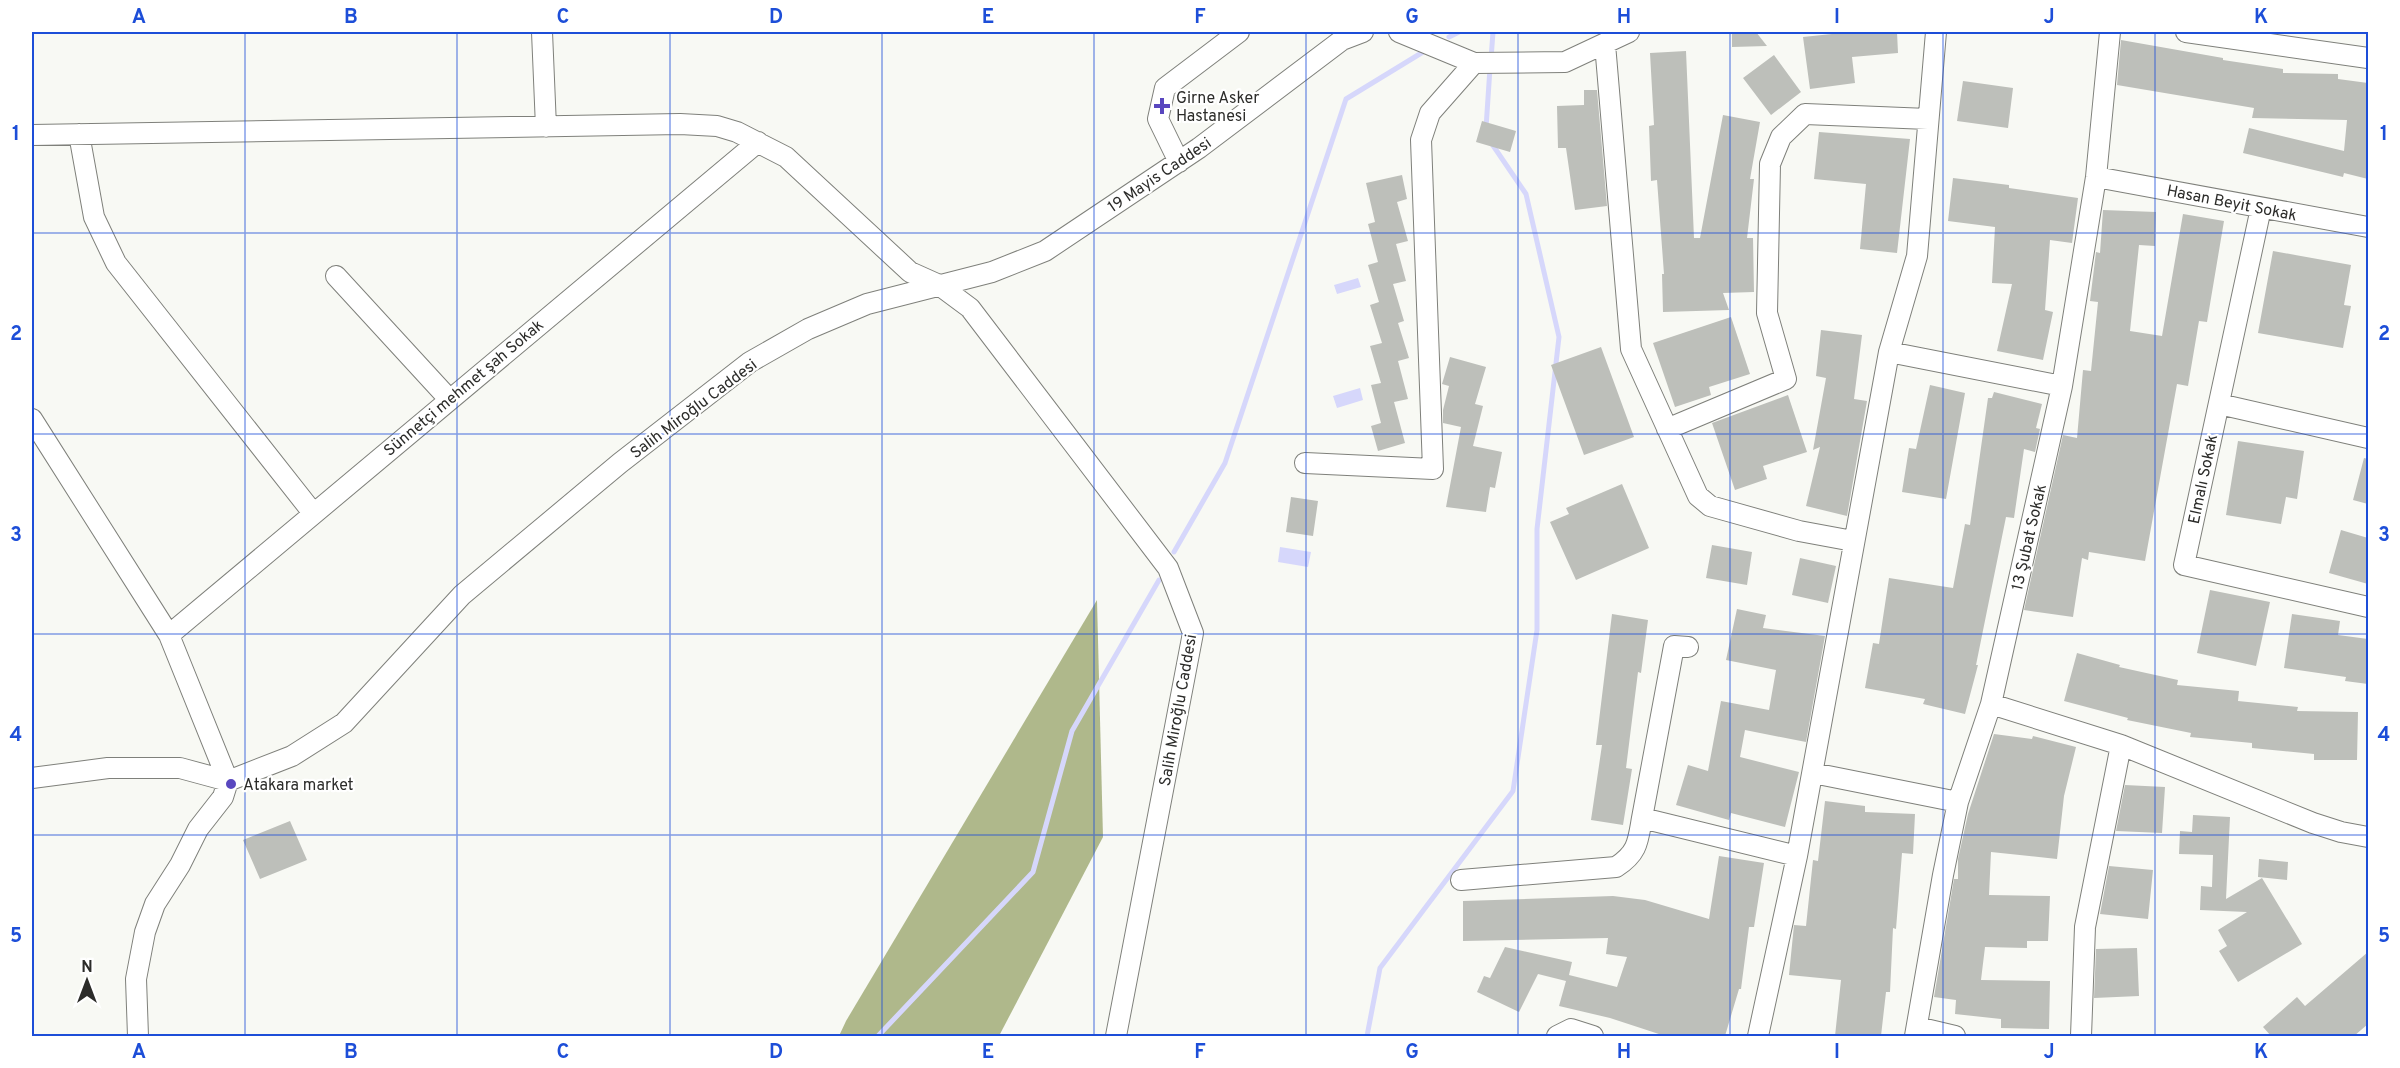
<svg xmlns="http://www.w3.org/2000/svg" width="2400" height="1068" font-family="Overpass,sans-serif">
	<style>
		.forest { fill: #afb88b }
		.water { fill: #d6d7fb }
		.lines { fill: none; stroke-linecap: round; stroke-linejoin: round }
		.stream { stroke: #d6d7fb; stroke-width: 5 }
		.building { fill: #bdbfba }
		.minor-casing { stroke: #7f807b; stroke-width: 22 }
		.minor { stroke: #fff; stroke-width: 20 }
		.grid { fill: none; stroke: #1d4ed8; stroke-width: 1.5; stroke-opacity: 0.55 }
		.poi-dot { fill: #5947bf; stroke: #fff; stroke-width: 2 }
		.labels { text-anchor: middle; stroke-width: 4.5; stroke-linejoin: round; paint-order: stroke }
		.poi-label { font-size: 16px; fill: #2c2c2a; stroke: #fff; text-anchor: start }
		.street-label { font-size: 16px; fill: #2c2c2a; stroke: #fff }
		.neatline { fill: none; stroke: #1d4ed8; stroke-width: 2 }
		.grid-label { font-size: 20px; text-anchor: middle; font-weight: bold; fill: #1d4ed8 }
	</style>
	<rect width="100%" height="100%" fill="#f8f9f4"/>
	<path class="forest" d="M1097,600L1103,837L999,1036H839L846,1021Z"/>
	<path class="water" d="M1358,278L1361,287L1337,294L1334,285Z
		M1360,388L1363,400L1337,408L1333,396Z
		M1280,547L1311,552L1308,567L1278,562Z"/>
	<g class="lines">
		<path class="stream" d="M1449,37L1459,32
			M1491,59L1493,32
			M1486,128L1490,68
			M1174,552L1225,463L1346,99L1423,52
			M878,1036L1033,872L1072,731L1159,580
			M1367,1036L1380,968L1513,791L1537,630V529L1559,337L1526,194L1492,144"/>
	</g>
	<path class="building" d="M1732,32H1756L1767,46L1732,47Z
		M1851,32H1897L1898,53L1852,57L1855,83L1810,89L1803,37Z
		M2121,40L2223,58V60L2283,69V73L2338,74V79L2368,83V179L2344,173L2343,177L2243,153L2249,128L2344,151L2347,120L2252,118L2254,108L2117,85Z
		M1686,51L1694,238H1700L1723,115L1760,122L1750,179H1754L1747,238H1753L1754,292L1723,293L1729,310L1663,312L1662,274H1664L1657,180L1651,181L1649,126L1654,125L1650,53Z
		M1774,55L1801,92L1771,115L1743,78Z
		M1963,81L2013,88L2008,128L1957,121Z
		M1584,90H1597L1607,206L1575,210L1566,148H1558L1557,106L1584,105Z
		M1482,121L1516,131L1510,152L1476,142Z
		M1819,132L1910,139L1897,253L1860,249L1866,184L1814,179Z
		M1402,175L1407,199L1397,202L1408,241L1396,244L1406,281L1393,284L1404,321L1398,323L1409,358L1398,361L1408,399L1394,402L1405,443L1378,451L1371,426L1381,423L1371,385L1381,383L1370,346L1382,343L1370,305L1379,302L1368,265L1378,262L1368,224L1375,222L1366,183Z
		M1953,178L2009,185V188L2078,198L2072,243L2050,240L2045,310L2053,312L2043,360L1997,351L2012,284L1992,283L1995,227L1948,221Z
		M2103,210L2156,212L2155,246L2139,245L2130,331L2162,336L2183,214L2224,221L2207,322L2199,321L2188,386L2177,384L2145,561L2089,552L2088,560L2082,558L2073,617L2024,610L2063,435L2077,438L2083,370L2091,371L2098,302L2090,301L2096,252L2100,253Z
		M2273,251L2351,265L2344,305L2351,306L2343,348L2258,333Z
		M1731,317L1750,374L1709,387L1711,395L1675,407L1653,343Z
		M1821,330L1862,335L1854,399L1867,401L1847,516L1806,506L1820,447L1813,450L1826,378L1816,376Z
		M1601,347L1634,437L1584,455L1551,365Z
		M1450,357L1486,367L1475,404L1483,406L1473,446L1502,452L1495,488L1490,487L1486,512L1446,507L1461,427L1443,423V410L1449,386L1442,384Z
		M1930,385L1965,393L1946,499L1902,492L1909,448L1916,449Z
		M1994,392L2042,404L2036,428L2040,429L2035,452L2024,449L2014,518L2006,517L1976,665H1978L1965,714L1923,704L1925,699L1865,688L1873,643L1879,644L1889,578L1953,588L1965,524L1970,525L1988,398H1992Z
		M1788,395L1807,452L1763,466L1767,479L1735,490L1712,423Z
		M2238,441L2304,451L2297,499L2286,497L2281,524L2226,515Z
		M2364,458L2368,459V504L2353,500Z
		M1622,484L1649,548L1576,580L1550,522L1569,514L1566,508Z
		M1291,497L1318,501L1313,536L1286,532Z
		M2341,530L2368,538V584L2329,573Z
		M1712,545L1752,552L1747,585L1706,578Z
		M1800,558L1836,566L1828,603L1792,595Z
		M2210,590L2270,602L2256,666L2197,653Z
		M1737,609L1766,615L1763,628L1825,636L1806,742L1745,730L1740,757L1799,772L1785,827L1731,813L1729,820L1676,805L1688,765L1708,771L1721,701L1769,710L1776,670L1726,660Z
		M1612,614L1648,620L1641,673L1638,672L1626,768L1632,769L1623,825L1591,820L1602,745H1596Z
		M2292,614L2340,621L2338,635L2368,639V684L2345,681L2346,677L2284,668Z
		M2077,653L2120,665L2119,667L2178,680L2177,685L2239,691L2238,701L2298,707L2297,711L2358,712L2357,760H2314V754L2252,748V743L2190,737L2191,733L2127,720L2128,718L2064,701Z
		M1994,734L2032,739L2033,736L2076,747L2064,796L2057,859L1991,852L1989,895L2050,896L2048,941H2027V948L1985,947L1981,980L2050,981L2049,1029L2001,1028V1019L1955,1014L1956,1000L1934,997L1954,879H1958V859L1968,814Z
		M2125,785L2165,787L2162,833L2116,831Z
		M1825,801L1865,806V812L1915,814L1913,854L1902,853L1896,929L1893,928L1890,992H1886L1881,1036H1835L1841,980L1789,975L1794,925L1806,926L1813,860L1818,861Z
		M2193,815L2230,817L2226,899L2262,878L2302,944L2238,982L2219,951L2227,946L2218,930L2247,912L2200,910L2201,886L2212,887L2213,855L2179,854L2180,831L2192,832Z
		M290,821L307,860L260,879L243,840Z
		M1719,856L1764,863L1754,927H1749L1741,989H1739L1725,1036H1665L1610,1018L1559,1006L1566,981L1538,974L1519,1012L1477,992L1484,976L1490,978L1505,947L1572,962L1569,975L1617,987L1627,957L1606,954L1608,938L1463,941V901L1613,896L1645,900L1709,919Z
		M2259,859L2288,862L2287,880L2258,877Z
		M2109,866L2153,870L2148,919L2100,914Z
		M2137,948L2139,996L2094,998L2096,949Z
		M2368,952V1024L2354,1036H2271L2263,1027L2297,997L2305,1006Z"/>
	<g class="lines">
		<defs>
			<path id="minor" d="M542,32L546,127
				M1399,32L1474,63L1565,62L1629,32
				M2186,32L2368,58
				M1605,44L1631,349L1698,496L1710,506L1799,531L1853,541
				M79,134L94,217L116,263L313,513
				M32,135L680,124L717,126L737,132L786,157L910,272L939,285L970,308L1168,568L1193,633L1116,1036
				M1179,162L1158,119L1165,88L1239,32
				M2096,177L2368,227
				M2261,208L2184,565L2368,607
				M336,276L449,399
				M1889,352L2062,386
				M2219,404L2368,438
				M32,419L169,635L228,781L223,797L198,829L180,865L155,904L145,932L136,979L138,1036
				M1667,429L1786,379L1767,313L1770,164L1781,137L1805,114L1928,119
				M1305,463L1433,469L1421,140L1430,113L1474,63
				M169,635L758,142
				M1688,647L1674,646L1642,818L1797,856
				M1991,704L2121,745L2313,823L2341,832L2368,837
				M1813,773L1958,802
				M32,778L108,768H180L228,781L292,756L344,723L462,595L620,463L750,362L808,329L867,304L992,272L1045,251L1199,148L1342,40L1363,32
				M1461,880L1616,867C1638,853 1638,841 1642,818
				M1917,1027L1955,1036
				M1557,1036L1571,1029L1593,1036
				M1758,1036L1797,856L1889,352L1917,256L1936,32
				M1915,1036L1943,875L1958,802L1991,704L2062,386L2096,177L2110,32
				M2081,1036L2085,927L2121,745"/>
		</defs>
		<use href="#minor" class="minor-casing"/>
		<use href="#minor" class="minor"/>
	</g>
	<path class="grid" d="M245,32V1036M457,32V1036M670,32V1036M882,32V1036M1094,32V1036M1306,32V1036M1518,32V1036M1730,32V1036M1943,32V1036M2155,32V1036M32,233H2368M32,434H2368M32,634H2368M32,835H2368"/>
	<g class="poi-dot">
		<path d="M1159 97h6v6h6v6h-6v6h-6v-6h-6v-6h6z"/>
		<circle cx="231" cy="784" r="6"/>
	</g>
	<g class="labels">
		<g class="poi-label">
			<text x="1176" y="103">Girne Asker<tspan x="1176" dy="18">Hastanesi</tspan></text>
			<text x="243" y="790">Atakara market</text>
		</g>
		<g class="street-label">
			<text transform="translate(1159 174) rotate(-34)" y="6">19 Mayis Caddesi</text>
			<text transform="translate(2232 202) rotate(11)" y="6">Hasan Beyit Sokak</text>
			<text transform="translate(463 387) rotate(-40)" y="6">Sünnetçi mehmet şah Sokak</text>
			<text transform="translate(693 408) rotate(-37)" y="6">Salih Miroğlu Caddesi</text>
			<text transform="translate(2202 479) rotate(-78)" y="6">Elmalı Sokak</text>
			<text transform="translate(2028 537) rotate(-77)" y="6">13 Şubat Sokak</text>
			<text transform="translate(1177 710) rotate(-80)" y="6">Salih Miroğlu Caddesi</text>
		</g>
	</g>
	<rect width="2400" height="1068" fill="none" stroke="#ffffff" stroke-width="66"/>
	<g transform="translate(87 981)" stroke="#ffffff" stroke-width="4.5" paint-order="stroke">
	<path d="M0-4.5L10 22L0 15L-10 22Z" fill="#2c2c2a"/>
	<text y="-9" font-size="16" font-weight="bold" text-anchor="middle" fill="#2c2c2a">N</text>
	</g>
	<rect x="33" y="33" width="2334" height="1002" class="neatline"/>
	<g class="grid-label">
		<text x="139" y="23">A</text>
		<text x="351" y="23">B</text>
		<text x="563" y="23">C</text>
		<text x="776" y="23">D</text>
		<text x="988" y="23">E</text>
		<text x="1200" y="23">F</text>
		<text x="1412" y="23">G</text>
		<text x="1624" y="23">H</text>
		<text x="1837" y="23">I</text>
		<text x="2049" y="23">J</text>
		<text x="2261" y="23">K</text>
		<text x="16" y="140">1</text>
		<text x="2384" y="140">1</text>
		<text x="16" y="340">2</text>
		<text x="2384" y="340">2</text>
		<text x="16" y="541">3</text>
		<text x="2384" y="541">3</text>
		<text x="16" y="741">4</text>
		<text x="2384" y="741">4</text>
		<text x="16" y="942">5</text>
		<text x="2384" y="942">5</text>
		<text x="139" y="1058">A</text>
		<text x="351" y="1058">B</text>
		<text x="563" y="1058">C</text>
		<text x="776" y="1058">D</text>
		<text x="988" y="1058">E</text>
		<text x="1200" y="1058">F</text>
		<text x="1412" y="1058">G</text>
		<text x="1624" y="1058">H</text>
		<text x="1837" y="1058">I</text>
		<text x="2049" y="1058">J</text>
		<text x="2261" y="1058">K</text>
	</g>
</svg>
